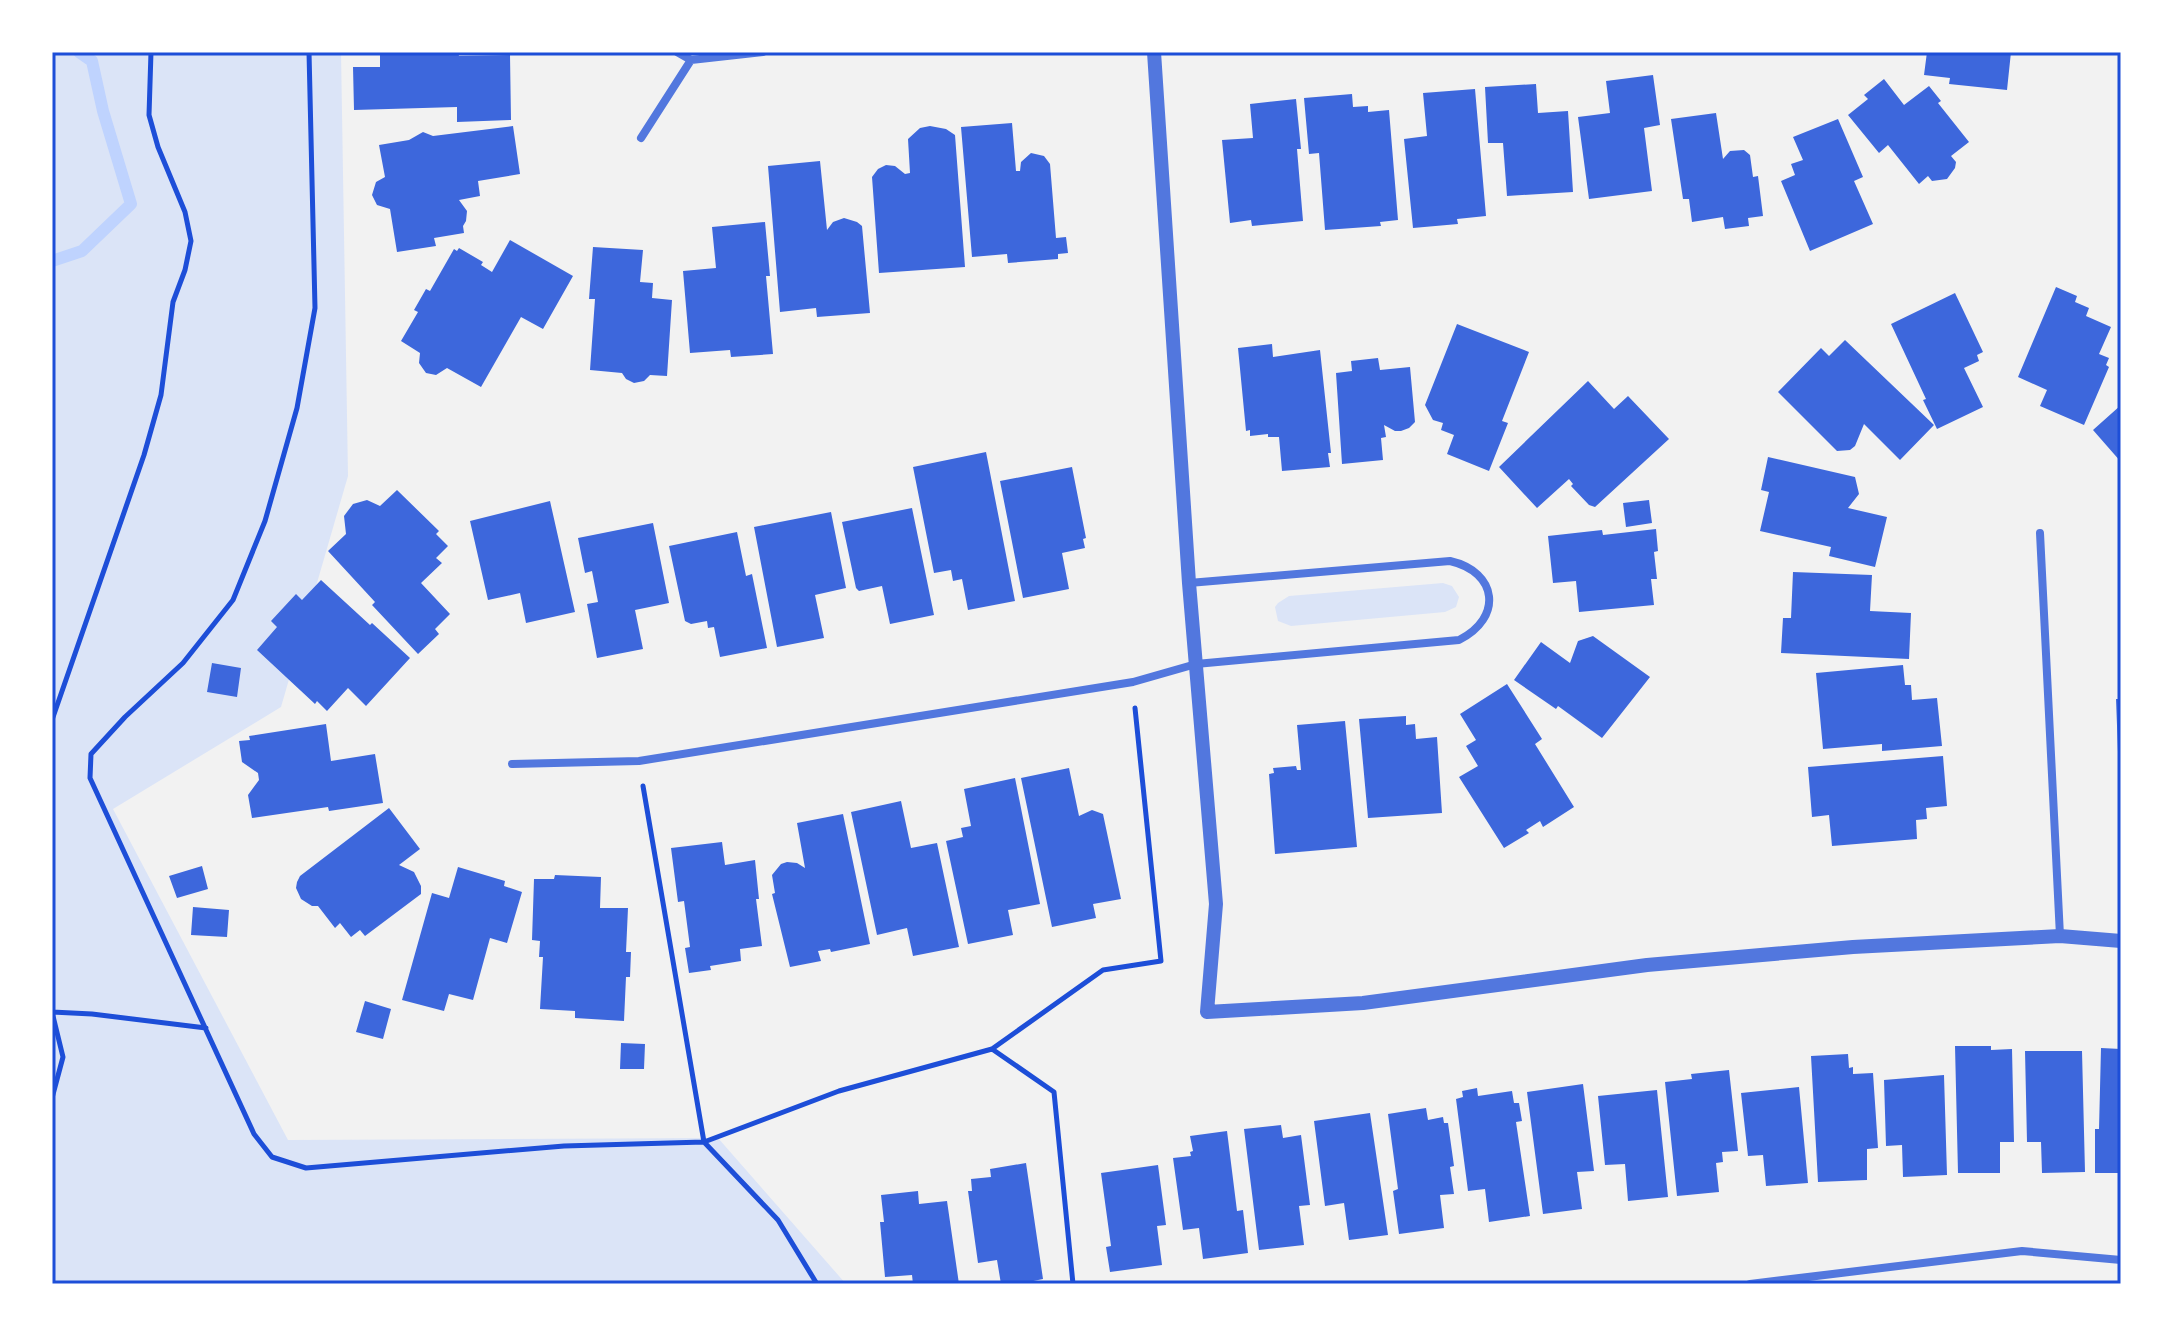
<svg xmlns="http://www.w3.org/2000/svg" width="2173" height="1336" font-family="'IBM Plex Sans',sans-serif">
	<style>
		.green { fill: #dbe4f7 }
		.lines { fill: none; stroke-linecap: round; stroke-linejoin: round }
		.stream { stroke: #bfd3fe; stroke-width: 12 }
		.building { fill: #3d67dc }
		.path { stroke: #1d4ed8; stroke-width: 5 }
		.minor { stroke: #5277de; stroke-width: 8 }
		.tertiary { stroke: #5277de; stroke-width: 14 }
		.neatline { fill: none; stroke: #1d4ed8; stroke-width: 3 }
	</style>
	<rect width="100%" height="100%" fill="#f2f2f2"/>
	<path class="green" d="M52,52H341L348,476L281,707L113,809L288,1140L718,1138L846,1284H52Z
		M1443,583L1452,586L1459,597L1456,607L1445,612L1291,626L1278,621L1275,607L1278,603L1289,596Z"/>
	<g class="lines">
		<path class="stream" d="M52,261L82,251L131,204L103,111L92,61L79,52"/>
	</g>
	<path class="building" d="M380,52H458L459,56L510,55L511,120L457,122V107L354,110L353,67H380Z
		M1927,52H2011L2007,90L1949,84L1950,78L1924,75Z
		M1653,75L1660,125L1644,128L1652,191L1589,199L1578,117L1610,113L1606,81Z
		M1884,79L1904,105L1929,86L1941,101L1938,103L1969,142L1951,156L1956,162L1955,168L1947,179L1932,181L1928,176L1919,184L1888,145L1879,153L1848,115L1868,99L1864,95Z
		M1536,84L1538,113L1568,111L1573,192L1507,196L1503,143H1488L1485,87Z
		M1475,89L1486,216L1457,219L1458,224L1413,228L1404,139L1427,136L1423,93Z
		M1352,94L1353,107L1368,106V112L1389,110L1398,220L1380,222L1381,226L1325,230L1319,153L1309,154L1304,98Z
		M1296,99L1301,149H1297L1303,221L1252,226L1251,220L1230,223L1222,140L1253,138L1250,104Z
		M1716,113L1723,159L1730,151L1744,150L1750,155L1753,177L1758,176L1763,216L1748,218L1749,226L1725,229L1723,217L1692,222L1689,199H1683L1671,119Z
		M1838,119L1863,177L1854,181L1873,224L1810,251L1781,181L1795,175L1791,164L1803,160L1793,137Z
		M1012,123L1016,171H1020L1021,162L1031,153L1044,156L1050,164L1056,238L1066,237L1068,253L1058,254V259L1008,263L1007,254L972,257L961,127Z
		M513,126L520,174L478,181L480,196L459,200L467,211L466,221L463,226L464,233L434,238L436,246L397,252L390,209L377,205L372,195L376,182L385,177L379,145L409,140L423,132L433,136Z
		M930,126L946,129L955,135L965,267L879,273L872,177L878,169L886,165L895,166L905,174L910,173L908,139L920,128Z
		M820,161L827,230L833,222L844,218L857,222L862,226L870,313L817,317L816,308L780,312L768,166Z
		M765,222L770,276H766L773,354L731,357L730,350L690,353L683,271L716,268L712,227Z
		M510,240L573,276L543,329L521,317L481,387L447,368L436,375L426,373L419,363L420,353L401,341L418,312L414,310L426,289L430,291L454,249L457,251L459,248L483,262L481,265L492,272Z
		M593,247L643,250L640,282L653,283L652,298L672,300L667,376L650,375L644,381L634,383L626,379L622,373L590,370L595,299H589Z
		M2056,287L2077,296L2075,302L2089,308L2086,316L2111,327L2099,354L2109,358L2106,365L2109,367L2084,425L2040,406L2047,390L2018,377Z
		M1955,293L1983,352L1977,355L1979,361L1964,368L1983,407L1937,429L1923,400L1926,399L1891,324Z
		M1457,324L1529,352L1502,421L1508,423L1489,471L1447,454L1454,435L1441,430L1443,423L1433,420L1425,405Z
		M1845,340L1934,425L1900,460L1864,424L1855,446L1850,450L1837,451L1778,392L1821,348L1829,356Z
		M1272,344L1273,357L1320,350L1331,453H1328L1330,467L1282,471L1279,437H1268V434L1250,436V430L1246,431L1238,348Z
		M1378,358L1380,370L1410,367L1415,422L1409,428L1401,431H1395L1384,425L1386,437L1381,438L1383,460L1342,464L1336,373L1352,371L1351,361Z
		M1588,381L1614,409L1628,396L1669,439L1595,507L1589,505L1571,486L1573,484L1569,479L1537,508L1499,467Z
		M2121,405V462L2093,430Z
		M986,452L1015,601L968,610L962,579L953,581L951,570L934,573L913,467Z
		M1768,457L1855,477L1859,494L1848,508L1887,517L1875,567L1829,556L1831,547L1760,531L1769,492L1761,490Z
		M1072,467L1086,538L1083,539L1085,548L1062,553L1069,589L1023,598L1000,481Z
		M397,490L439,531L436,534L448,546L436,558L442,563L421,583L450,614L435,629L439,634L418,654L372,605L375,602L328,551L346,534L344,516L353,504L367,500L380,506Z
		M1649,500L1652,523L1626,527L1623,503Z
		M550,501L575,612L526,623L520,593L488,600L470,521Z
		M912,508L934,615L890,624L882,586L859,591L856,588L842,522Z
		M831,512L846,588L815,595L824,638L777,647L754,527Z
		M653,523L669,603L635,610L643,649L597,658L587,604L598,602L592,571L585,573L578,538Z
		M1656,529L1658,551L1654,552L1657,579H1651L1654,605L1579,612L1576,581L1553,583L1548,536L1602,530L1603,535Z
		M737,532L746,576L752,574L767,648L720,657L714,627L708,628L707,621L691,624L685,621L669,546Z
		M1793,572L1872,575L1870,611L1911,613L1909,659L1781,653L1783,618H1791Z
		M321,580L370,625L372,623L410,658L366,706L348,688L327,711L317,701L315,704L257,650L277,627L271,621L296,594L302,600Z
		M1593,636L1650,677L1602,738L1558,706L1556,709L1514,680L1541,642L1570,663L1578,641Z
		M212,663L241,668L237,697L207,692Z
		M1903,665L1905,685H1911L1912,700L1937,698L1942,746L1882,751V744L1823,749L1816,673Z
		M1507,684L1542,739L1535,744L1574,807L1543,827L1540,821L1526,830L1529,833L1504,848L1459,777L1478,766L1466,746L1476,740L1460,714Z
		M2116,699H2121V751L2118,752Z
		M1406,716V725L1415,724L1416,739L1437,737L1442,813L1368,818L1359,719Z
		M1345,721L1357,847L1275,854L1269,774L1274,773L1273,768L1296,766L1297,770H1301L1297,725Z
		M326,724L331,761L375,754L383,803L329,811L328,807L252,818L248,795L259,780L258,773L242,762L239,741L250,740L249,736Z
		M1943,756L1947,806L1926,808L1927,819L1916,820L1917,839L1832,846L1829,815L1812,817L1808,767Z
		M1069,768L1079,816L1092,810L1103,814L1121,899L1093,904L1096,918L1052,927L1021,778Z
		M1015,778L1040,904L1008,910L1013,935L968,944L946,841L963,837L961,828L971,826L964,789Z
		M901,801L911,848L937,843L959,947L913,956L907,928L877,935L851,812Z
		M389,808L420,849L399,865L414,872L421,886V894L365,936L360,930L351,937L340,923L335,928L318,906H312L301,899L296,888L297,882L300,876Z
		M843,814L870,944L831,952L830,949L818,951L821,961L790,967L772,894L775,893L772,875L781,864L787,862L797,863L805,868L797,823Z
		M722,842L725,865L755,860L759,899H756L762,946L740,949L741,961L710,966L711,970L689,973L685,948L690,947L684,901L678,902L671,848Z
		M202,866L208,889L177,898L169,876Z
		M458,867L505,881L504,886L522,892L507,943L490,938L473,1000L449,994L444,1011L402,1000L432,893L449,898Z
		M555,875L601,877L600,908H628L626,952H631L630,977H626L624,1021L575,1018V1011L540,1009L543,957H539L540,941L532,940L534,879H554Z
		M193,907L229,910L227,937L191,935Z
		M365,1001L391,1009L383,1039L356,1032Z
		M621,1043L645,1044L644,1069H620Z
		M1955,1046H1991V1050L2012,1049L2014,1142H2000V1173H1958Z
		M2101,1048L2121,1049V1173H2095V1129H2099Z
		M2025,1051H2082L2085,1172L2042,1173L2041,1142H2027Z
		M1848,1054L1849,1068L1853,1067V1074L1873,1073L1878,1148L1867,1149V1180L1818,1182L1811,1056Z
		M1729,1070L1738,1151L1722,1152L1723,1162L1716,1163L1719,1192L1677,1196L1665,1082L1692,1079L1691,1074Z
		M1944,1075L1947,1175L1903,1177L1902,1145L1886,1146L1884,1080Z
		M1583,1084L1594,1171L1577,1172L1582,1209L1543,1214L1527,1092Z
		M1799,1087L1808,1183L1766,1186L1763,1155L1748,1156L1741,1093Z
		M1477,1088L1478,1096L1512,1091L1514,1103H1519L1522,1121L1516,1122L1530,1216L1489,1222L1485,1189L1468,1191L1456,1099L1463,1097L1462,1091Z
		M1657,1090L1668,1197L1628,1201L1625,1164L1605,1165L1598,1096Z
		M1426,1108L1428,1120L1443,1117L1444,1123H1448L1454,1166L1450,1167L1454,1194L1440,1195L1444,1228L1399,1234L1393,1191L1398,1189L1388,1114Z
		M1370,1113L1388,1235L1349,1240L1344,1203L1325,1206L1314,1121Z
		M1281,1125L1283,1138L1301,1135L1310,1205L1299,1206L1304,1245L1259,1250L1244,1129Z
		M1227,1131L1237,1211L1243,1210L1248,1253L1203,1259L1199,1228L1183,1230L1173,1158L1191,1156L1190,1152L1193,1151L1190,1136Z
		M1026,1163L1043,1279L1019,1284H1001L997,1260L978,1263L968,1191H972L971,1179L991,1177L990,1169Z
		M1158,1165L1166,1225L1157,1226L1162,1265L1110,1272L1106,1247L1111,1246L1101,1173Z
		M918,1191L919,1204L947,1201L959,1284H913L912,1275L885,1277L880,1222H884L881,1195Z"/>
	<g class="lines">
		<path class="path" d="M309,52L315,308L297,408L265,521L233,600L183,663L125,717L91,754L90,778L254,1134L272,1157L306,1168L564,1146L704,1142L778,1220L817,1284
			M52,720L144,455L161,395L173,302L185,270L191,241L185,212L158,147L149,115L151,52
			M643,786L704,1142L839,1091L992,1049L1103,970L1161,961L1135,708
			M52,1012L92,1014L206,1028
			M992,1049L1054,1092L1073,1284
			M52,1098L63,1057L52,1012"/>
		<path class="minor" d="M677,52L691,60L763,52
			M641,138L691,60
			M2040,533L2060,936
			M512,764L639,761L1133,682L1196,664L1459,640C1503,618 1498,572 1450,561L1189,583
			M1750,1284L2022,1251L2121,1260"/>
		<path class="tertiary" d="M1154,52L1189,583L1216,904L1207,1012L1363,1003L1647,965L1853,947L2060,936L2121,941"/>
	</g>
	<rect width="2173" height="1336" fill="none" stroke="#ffffff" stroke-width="108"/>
	<rect x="54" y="54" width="2065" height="1228" class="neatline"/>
</svg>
